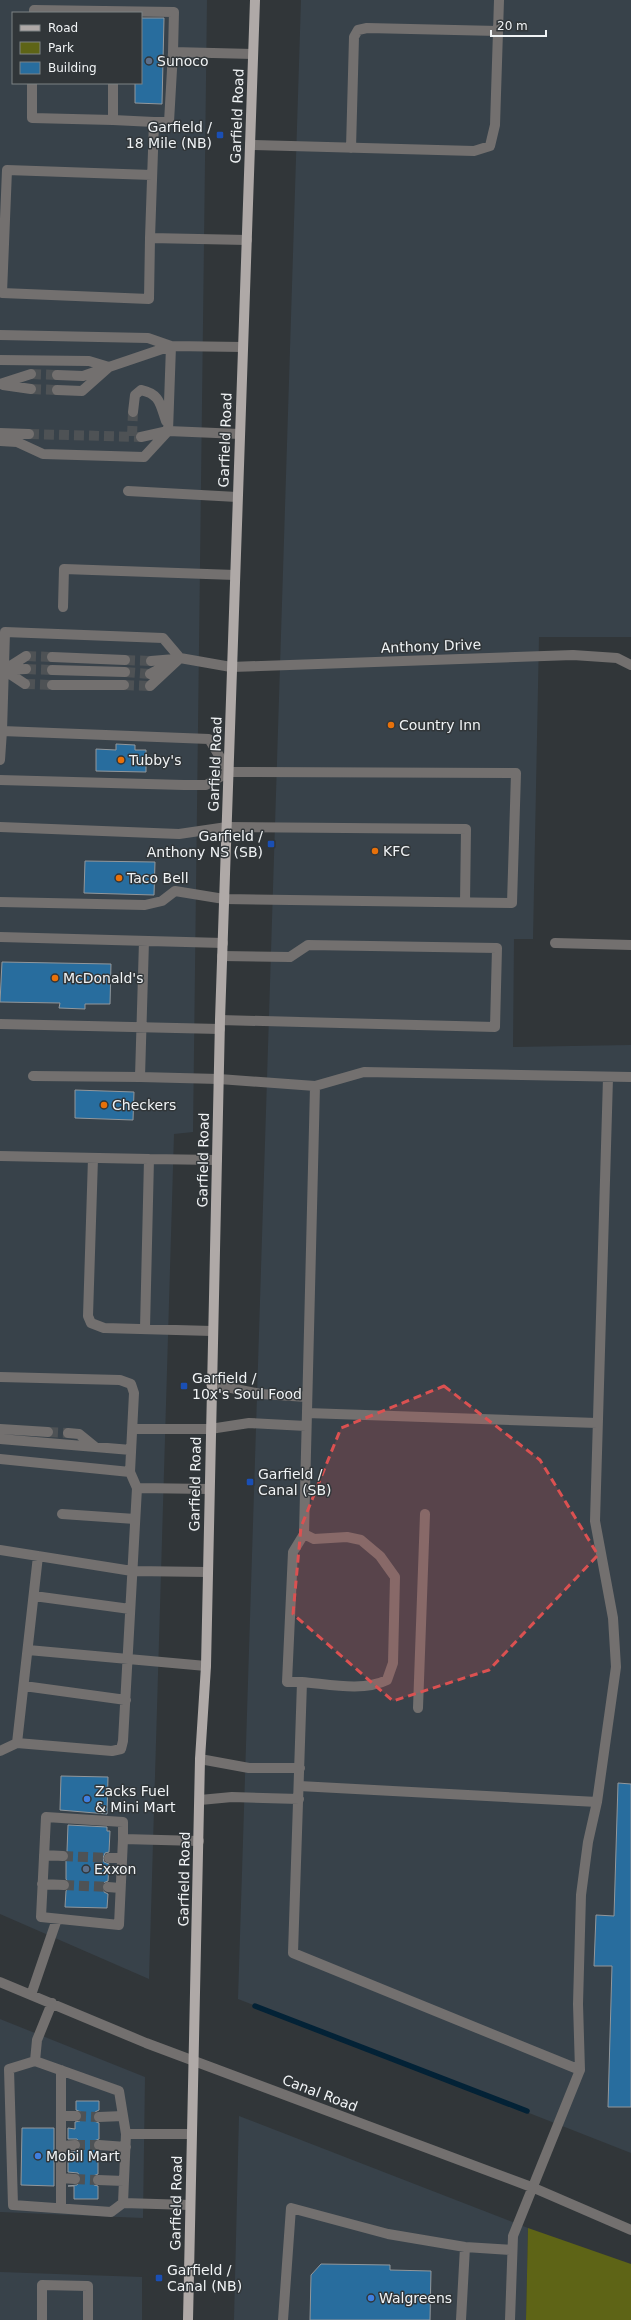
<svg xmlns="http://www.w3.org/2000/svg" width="631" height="2320" font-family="'DejaVu Sans',sans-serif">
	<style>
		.built { fill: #38424a; fill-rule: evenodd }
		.green { fill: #5e6416 }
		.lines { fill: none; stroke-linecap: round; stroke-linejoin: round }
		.stream { stroke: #032236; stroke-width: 5.5 }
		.building { fill: #286d9e; stroke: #92979b }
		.minor-tunnel { stroke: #4e5255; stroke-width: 10; stroke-dasharray: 10 5; stroke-linecap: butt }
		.minor { stroke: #73706f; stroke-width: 10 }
		.major { stroke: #afa9a7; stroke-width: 10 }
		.marked { fill: #db5151; fill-opacity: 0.2; stroke: #db5151; stroke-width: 3; stroke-dasharray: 8 5; stroke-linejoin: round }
		.service-dot { fill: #5c6f8a; stroke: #313639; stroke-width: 1.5 }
		.transit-dot { fill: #1a4fb4; stroke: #313639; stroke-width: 1.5 }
		.food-dot { fill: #e8710a; stroke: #313639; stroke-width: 1.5 }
		.shop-dot { fill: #3f7fe0; stroke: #313639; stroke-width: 1.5 }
		.labels { text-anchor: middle; stroke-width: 3; stroke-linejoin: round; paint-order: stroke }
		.poi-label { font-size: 14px; fill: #f0f3f5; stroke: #313639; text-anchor: start }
		.street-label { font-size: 14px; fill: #f0f3f5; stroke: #313639 }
	</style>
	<rect width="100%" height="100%" fill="#313639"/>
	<path class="built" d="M0,0H207L193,1132L174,1134L149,1979L0,1914ZM13,13H141V83H13Z
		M301,0H631V637H539L533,939H514L513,1047L631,1045V2153L238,1999Z
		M0,2019L145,2077L143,2218L0,2212Z
		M239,2116L528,2228L526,2320H234Z
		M0,2272L142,2277V2320H0Z"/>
	<path class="green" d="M528,2228L631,2264V2320H526Z"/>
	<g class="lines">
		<path class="stream" d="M255,2006L527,2111"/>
	</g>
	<path class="building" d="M141,18H164L162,104L135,103V83H141Z
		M116,744L135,745V750H146V772L96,771V749L116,750Z
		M85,861L155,862L154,895L84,893Z
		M2,962L111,964L110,1004H85V1009L59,1008L60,1003L0,1002Z
		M75,1090L134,1092L133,1120L75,1118Z
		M61,1776L108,1777L107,1814L60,1810Z
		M618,1783L631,1784V2107H608L612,1966H594L596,1915L614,1916Z
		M68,1825L107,1827V1831H110L109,1852L105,1853L103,1858L104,1862L109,1864L108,1881L103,1883L102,1887L104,1892L108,1894L107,1908L65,1907L66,1891L70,1885L66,1879V1861L69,1856L67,1851Z
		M76,2101H99V2110L95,2112L93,2117L94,2121L99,2123V2139L94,2141L93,2145L98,2151V2174L93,2176L92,2180L94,2185L98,2186V2199H74V2186H68L77,2185L81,2180L78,2173L68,2172V2152L78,2151L81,2145L77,2139H68V2128L75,2129V2122L80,2121L82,2116L81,2112L76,2110Z
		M22,2128H54V2186L21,2185Z
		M321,2264L390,2265V2270L431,2271L430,2320H310L311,2275Z"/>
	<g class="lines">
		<path class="minor-tunnel" d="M31,374L57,375
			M31,389L57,390
			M29,434L141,437
			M132,436L133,412
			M26,656L52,657
			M125,660L151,661
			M26,669L52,670
			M125,672L150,674
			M25,684L52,685
			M124,685L150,686
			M48,1432L68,1433
			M63,1856L109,1858
			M64,1885L108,1887
			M76,2116L99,2117
			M75,2145H99
			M75,2179L98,2180"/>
		<path class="minor" d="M34,13V10L174,12L173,52L253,54
			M32,83V118L113,120
			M113,83V120L154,122L150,238L247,240
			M154,122H169L173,52
			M250,145L474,151L490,146L495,125L499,0
			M351,148L354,37L358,30L367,28L498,31
			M150,238L149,299L2,293L7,170L152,175
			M0,335L148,338L171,346L243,347
			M0,360L89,361L109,367L171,346L168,431
			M57,375L83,376L103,369
			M0,384L31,374
			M3,385L31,389
			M57,390L82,391L109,367
			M133,412L135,395L141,390C160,394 160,404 166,421
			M0,433L29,434
			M141,437L168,431
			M0,441L17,442L43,454L144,457L168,431L240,434
			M128,491L237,497
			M63,607L64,569L235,575
			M52,657L125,660
			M151,661L175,659
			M4,670L26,656
			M4,670L25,684
			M6,670L26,669
			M52,670L125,672
			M150,674L169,664
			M52,685H124
			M150,686L180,658
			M2,731L5,632L163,638L180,658L231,667L573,655L617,658L631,665
			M0,760L2,731L209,739L229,772
			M0,780L184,785H206L229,772L516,773L512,903L224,899L175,891L162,901L145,905L0,902
			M0,827L179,834L227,827L466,829L465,902
			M0,937L223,943
			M555,943L631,945
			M220,1020L495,1027L497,948L308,945L290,957L222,956
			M0,1024L220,1029
			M33,1076L140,1077L144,941
			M140,1077L219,1079L315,1086L364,1072L631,1077
			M315,1086L304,1534L293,1552L287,1682H302L293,1953L580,2070
			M0,1156L149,1159
			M93,1158L88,1316L91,1323L104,1328L212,1331
			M145,1328L149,1159L217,1160
			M0,1377L120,1380L131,1384L134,1393L130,1472
			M211,1384L261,1394L307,1397
			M307,1413L597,1423
			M0,1429L48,1432
			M133,1429H210L249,1423L306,1426
			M68,1433L79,1434L95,1447
			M0,1439L131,1450
			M0,1459L130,1472L137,1488L123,1741L121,1749L112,1751L17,1743L0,1751
			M137,1488L209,1489
			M62,1514L135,1519
			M0,1550L132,1571L208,1572
			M34,1596L130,1609
			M28,1650L206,1666
			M302,1682C328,1684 363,1692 387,1680L393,1663L395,1577L380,1556L361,1540L347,1537L314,1539L304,1534
			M24,1686L126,1700
			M418,1708L425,1514
			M17,1743L38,1556
			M200,1759L249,1768H300
			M299,1786L597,1802
			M200,1800L232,1797L299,1799
			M123,1839V1822L46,1817L41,1917L119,1925L123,1839L199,1841
			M44,1855L63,1856
			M109,1858H122
			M42,1884L64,1885
			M108,1887L120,1888
			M0,1982L146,2043L534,2188L631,2230
			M31,1995L57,1919
			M52,2003L37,2040L35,2061L119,2091L126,2134
			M35,2061L9,2069L13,2205L111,2212L123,2203
			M61,2070V2208
			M61,2116H76
			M99,2117L123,2116
			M99,2145L126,2147
			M61,2146L75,2145
			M61,2178L75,2179
			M98,2180L124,2181
			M190,2205L123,2203L126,2134H191
			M42,2320V2285L88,2286V2320
			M283,2320L291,2208L388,2234L465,2247L512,2250
			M461,2320L465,2247
			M510,2320L513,2236L580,2070L578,2004L581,1895L588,1842L597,1802L616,1667L613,1618L595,1521L608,1078"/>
		<path class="major" d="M188,2320L200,1759L206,1666L220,1020L255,0"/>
	</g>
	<path class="marked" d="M444,1386L540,1460L598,1555L489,1670L393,1701L293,1614L301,1527L341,1428Z"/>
	<g class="service-dot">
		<circle cx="149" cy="61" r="4"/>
		<circle cx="86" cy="1869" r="4"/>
	</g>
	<g class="transit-dot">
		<rect x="216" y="131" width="8" height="8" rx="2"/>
		<rect x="267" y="840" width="8" height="8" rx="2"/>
		<rect x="180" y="1382" width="8" height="8" rx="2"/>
		<rect x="246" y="1478" width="8" height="8" rx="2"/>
		<rect x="155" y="2274" width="8" height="8" rx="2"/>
	</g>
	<g class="food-dot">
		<circle cx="391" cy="725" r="4"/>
		<circle cx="121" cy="760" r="4"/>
		<circle cx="375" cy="851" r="4"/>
		<circle cx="119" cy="878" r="4"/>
		<circle cx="55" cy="978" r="4"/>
		<circle cx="104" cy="1105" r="4"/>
	</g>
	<g class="shop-dot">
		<circle cx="87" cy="1799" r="4"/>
		<circle cx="38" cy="2156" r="4"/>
		<circle cx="371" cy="2298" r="4"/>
	</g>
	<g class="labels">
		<g class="poi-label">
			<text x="157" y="66">Sunoco</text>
			<text x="212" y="132" text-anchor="end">Garfield /<tspan x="212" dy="16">18 Mile (NB)</tspan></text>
			<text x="399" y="730">Country Inn</text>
			<text x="129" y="765">Tubby's</text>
			<text x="263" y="841" text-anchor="end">Garfield /<tspan x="263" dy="16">Anthony NS (SB)</tspan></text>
			<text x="383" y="856">KFC</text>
			<text x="127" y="883">Taco Bell</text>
			<text x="63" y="983">McDonald's</text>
			<text x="112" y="1110">Checkers</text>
			<text x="192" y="1383">Garfield /<tspan x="192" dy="16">10x's Soul Food</tspan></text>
			<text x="258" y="1479">Garfield /<tspan x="258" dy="16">Canal (SB)</tspan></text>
			<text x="95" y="1796">Zacks Fuel<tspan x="95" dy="16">&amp; Mini Mart</tspan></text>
			<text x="94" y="1874">Exxon</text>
			<text x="46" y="2161">Mobil Mart</text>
			<text x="167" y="2275">Garfield /<tspan x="167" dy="16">Canal (NB)</tspan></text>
			<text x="379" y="2303">Walgreens</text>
		</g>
		<g class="street-label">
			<text transform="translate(237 116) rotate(-88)" y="5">Garfield Road</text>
			<text transform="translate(225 440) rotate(-88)" y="5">Garfield Road</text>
			<text transform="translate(431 646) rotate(-2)" y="5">Anthony Drive</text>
			<text transform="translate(215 764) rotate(-88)" y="5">Garfield Road</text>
			<text transform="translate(203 1160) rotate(-89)" y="5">Garfield Road</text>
			<text transform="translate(195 1484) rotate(-89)" y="5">Garfield Road</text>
			<text transform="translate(184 1879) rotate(-89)" y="5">Garfield Road</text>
			<text transform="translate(320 2093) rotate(21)" y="5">Canal Road</text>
			<text transform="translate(176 2203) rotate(-89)" y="5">Garfield Road</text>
		</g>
	</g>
	<rect x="12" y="12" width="130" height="72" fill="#313639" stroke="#7d8284"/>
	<rect x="20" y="25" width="20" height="6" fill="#afa9a7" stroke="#7d8284"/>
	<text x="48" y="32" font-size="12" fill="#f0f3f5">Road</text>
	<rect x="20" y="42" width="20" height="12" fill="#5e6416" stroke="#7d8284"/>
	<text x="48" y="52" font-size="12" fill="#f0f3f5">Park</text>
	<rect x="20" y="62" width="20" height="12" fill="#286d9e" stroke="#7d8284"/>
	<text x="48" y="72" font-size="12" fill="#f0f3f5">Building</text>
	<path d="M491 30v6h55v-6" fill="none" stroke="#f0f3f5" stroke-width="2"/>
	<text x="497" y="30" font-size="12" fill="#f0f3f5" stroke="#313639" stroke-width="3" paint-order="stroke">20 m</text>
</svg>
